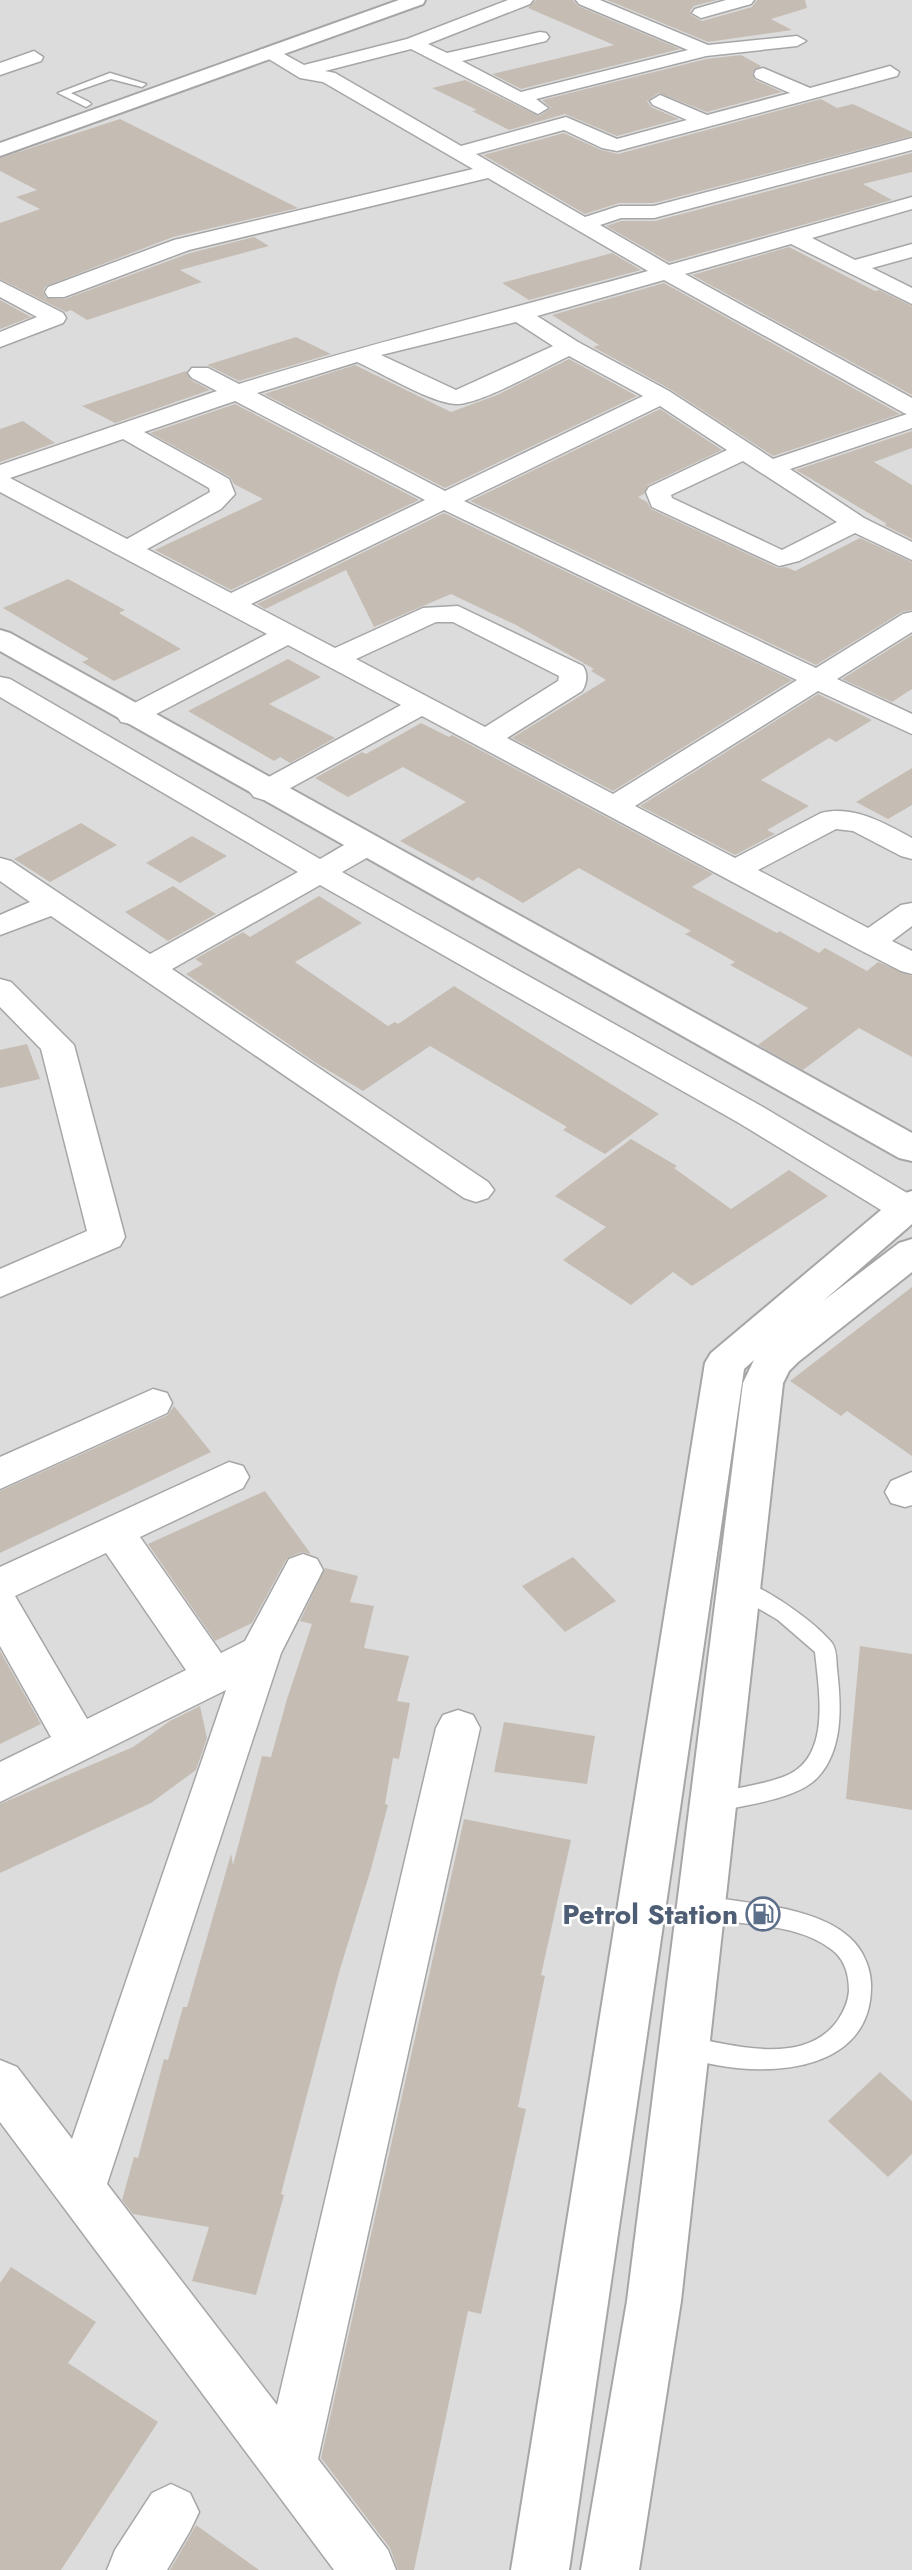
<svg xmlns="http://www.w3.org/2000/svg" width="912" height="2570" font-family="Jost,sans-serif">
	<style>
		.residential { fill: #dddcdc }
		.building { fill: #c5bdb4 }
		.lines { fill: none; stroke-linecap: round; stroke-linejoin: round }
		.service-casing { stroke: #a6a6a6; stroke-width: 3 }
		.minor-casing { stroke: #a6a6a6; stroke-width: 3 }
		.tertiary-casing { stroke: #a6a6a6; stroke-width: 4 }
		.service { fill: #fff; fill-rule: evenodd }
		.minor { fill: #fff; fill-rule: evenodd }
		.tertiary { fill: #fff; fill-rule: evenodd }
		.labels { text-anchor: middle; stroke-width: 5; stroke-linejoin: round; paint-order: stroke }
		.near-service-label { font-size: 28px; font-weight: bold; fill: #4e5e75; stroke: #fff; text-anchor: end }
	</style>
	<rect width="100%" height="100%" fill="#f0ede5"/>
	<path class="residential" d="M0,0H912V2570H0Z"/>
	<path class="building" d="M536,0H573L578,6L680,49L521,89L492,74L614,45L528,8Z
		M607,0H717L694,6L690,11L691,15L702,21L752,7L757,0H805L807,8L771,19L792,30L708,42Z
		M741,55L761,66L752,73L755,80L782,92L707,112L659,93L647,101L651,107L679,119L617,136L565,114L509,130L472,111L477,110L432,88L465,80L539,116L551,108L542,100L706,59Z
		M821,99L837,108L853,104L912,132V136L654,203H619L585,214L483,155L564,133L601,150L618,154Z
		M120,119L298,208L173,237L46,286L43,291L46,298L65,299L190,253L254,237L269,246L180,270L202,282L87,320L71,310L66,312L0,279V223L40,209L16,197L37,190L0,171V158Z
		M912,153V172L863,184L892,200L669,262L606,226L621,221H655Z
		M789,247L875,291L879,290L912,306V395L692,275Z
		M612,253L641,270L529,300L502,283Z
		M664,283L900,414L773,456L670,389L593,347L599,345L552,315Z
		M0,300L31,317L0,329Z
		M296,337L331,354L239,381L207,365Z
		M569,359L637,396L445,488L264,394L355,365L451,412L497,395Z
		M186,371L191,380L210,390L115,423L82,406Z
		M235,404L419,500L231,590L155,550L263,499L234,484L230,477L150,433Z
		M660,409L722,450L648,485L644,494L638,497L647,502L651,509L778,568L786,567L795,571L860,538L912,562V610L902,612L816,665L470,501Z
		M23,421L55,443L0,462V429Z
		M912,431V448L874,462L912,485V539L884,525L887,524L796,470Z
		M444,513L792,680L613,791L512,738L606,680L591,671L594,669L516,625L451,594L374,627L346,570L265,609L257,604Z
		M68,579L125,610L119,613L181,649L114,681L82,662L89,659L3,608Z
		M912,635V689L892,702L842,679Z
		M288,659L321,677L269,704L335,738L290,763L280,757L274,761L188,711Z
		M818,694L872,720L836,742L829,738L761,780L809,806L767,830L775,834L735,855L640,806Z
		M421,723L449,737L452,735L713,874L692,887L777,933L779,931L819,953L825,948L867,971L878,962L912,976V1057L859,1028L803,1070L758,1045L808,1008L730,965L735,962L685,934L691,931L579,868L523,903L478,877L473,881L400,841L466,802L403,767L348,797L315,778L362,752L366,754Z
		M912,768V805L888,819L856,802Z
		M81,823L117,845L50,882L14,859Z
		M192,836L227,856L180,883L146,863Z
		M173,886L216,914L168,941L125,912Z
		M319,896L362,923L295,962L388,1026L395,1022L398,1024L454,986L659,1114L605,1154L563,1130L567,1127L430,1046L363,1091L316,1063L186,974L203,964L195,959L243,932L250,937Z
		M27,1044L40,1079L0,1088V1050Z
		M631,1139L677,1166L674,1168L731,1209L789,1170L828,1196L692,1286L673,1272L631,1305L563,1260L606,1227L555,1196Z
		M912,1287V1456L847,1411L841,1416L790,1381Z
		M174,1406L211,1452L0,1553V1491L168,1415Z
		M265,1491L311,1554L302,1552L287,1558L252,1623L215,1641L148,1544Z
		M573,1557L616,1601L565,1632L522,1586Z
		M325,1568L358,1576L350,1602L374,1606L364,1648L409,1656L397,1701L410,1703L399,1759L393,1758L385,1804L388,1805L371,1869L340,1969L281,2194L284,2195L256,2295L192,2281L209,2227L133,2214L122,2200L134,2157L138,2158L164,2059L168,2060L183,2007H187L231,1854L233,1865L262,1756L271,1757L287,1699L312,1624L300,1621Z
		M860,1646L912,1654V1810L846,1799Z
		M0,1651L41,1724L0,1744Z
		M200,1706L207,1738L196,1770L151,1803L0,1873V1804L133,1747L170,1721Z
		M504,1722L595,1736L587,1784L494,1772Z
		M464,1819L571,1840L541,1975L545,1976L518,2107L526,2109L481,2314L468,2311L414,2570H398L390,2548L321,2458Z
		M880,2072L912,2101V2154L888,2177L828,2121Z
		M11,2267L96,2322L68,2363L158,2422L61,2570H0V2283Z
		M196,2525L259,2570H170Z"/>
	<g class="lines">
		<defs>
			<path id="service" d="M110,73L146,84L142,87L111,79L71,93L89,102L91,104L86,107L58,93Z
				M739,1579C767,1589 813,1620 832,1643C837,1650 836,1661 837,1669C841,1704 844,1749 818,1777C798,1799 746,1805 717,1811L710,1808L706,1802L710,1796C733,1787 759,1786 783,1777C832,1760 819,1692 815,1652L778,1620L732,1593L729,1587L732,1581Z
				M701,1896C745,1903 815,1906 849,1937C864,1950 872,1971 871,1989C869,2082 742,2079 680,2055L677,2048L680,2041L688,2037C734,2045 805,2067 838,2020C844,2011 848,2002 849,1991C849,1975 845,1959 831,1949C790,1919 738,1929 693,1913L690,1906L693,1899Z"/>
			<path id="minor" d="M508,0H533L530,4L428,44L447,53L540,32L546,33L549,37L546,41L462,61L521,92L688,50L579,4L576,0H600L708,45L797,36L806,41L797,46L706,56L536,99L548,108L538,114L411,49L325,71L335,73L461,146L566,117L617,139L687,120L653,105L650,101L660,95L707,115L790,93L756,78L754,74L756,70L763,68L810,88L890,66L899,72L897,76L617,151L602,148L564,130L476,154L585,217L619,206H654L912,138V150L654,218H621L600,225L669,265L912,197V209L812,238L855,260L912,244V257L872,268L912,288V304L791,244L685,274L912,398V428L790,469L864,518L912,542V560L855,533L799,561L779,566L652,507L646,492L649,487L727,450L660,406L464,501L816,668L903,614L912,612V632L837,679L912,714V734L818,691L635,806L735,858L821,813C854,805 884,823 912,838V859L901,856L853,831L836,829L758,870L868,928L901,905L912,903V926L892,941L912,951V974L901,971L858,949L422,716L274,797L264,800L254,797L249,791L254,785L401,705L288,645L141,722L131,724L121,722L117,716L121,710L267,634L0,492V465L217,391L192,378L188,373L192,368H208L239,384C374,342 512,309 648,271L488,178L189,250L64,297H48L45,292L48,287L174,240L473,169L323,82L300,78L259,53L261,49H275L304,65L407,39ZM664,280L904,413L907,414L773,459L669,391L578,342L537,316ZM516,322L553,346L456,390L381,355ZM569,356L643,396L445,491L257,393L357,362C382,373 431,403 456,404C479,405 546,367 569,356ZM235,401L425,500L231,593L147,549L221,509L235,494L229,479L144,432ZM123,439L209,488L210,492L127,539L10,478ZM743,461L837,522L782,550L672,498L671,495ZM444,510L797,680L613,794L507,738L582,691C587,683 588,674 583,666L458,606L423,608L335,648L251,604ZM436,622H453L559,676L558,681L485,727L356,659Z
				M726,0H754L751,4L701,18L692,13L695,9Z
				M34,51L43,57L41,61L0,75V63Z
				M0,281L63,313L66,318L63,323L0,347V332L37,317L0,297Z
				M0,677L10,679L320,859C338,849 356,834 377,840L381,846L377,852L342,872L763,1107L912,1196V1224L899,1221L739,1123L320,885L172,969L488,1182L494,1190L488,1198L476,1202L464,1198L51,916L0,935V915L30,902L0,881V858L11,861L150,954L298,872L0,697Z
				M0,979L11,982L74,1045L125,1237L120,1246L0,1297V1269L87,1231L41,1049L0,1007Z
				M153,1389L167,1393L172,1403L167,1413L0,1489V1457Z
				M229,1462L243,1466L249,1477L243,1488L140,1537L221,1653L245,1641L289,1559L303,1554L317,1559L323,1570L281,1653L107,2184L277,2405L436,1728L443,1715L458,1710L473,1715L480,1728L318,2459L388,2550L396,2570H334L0,2122V2060L17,2067L72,2139L226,1690L0,1802V1762L51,1737L0,1646V1567ZM106,1553L186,1670L87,1719L15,1596Z
				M912,1472V1505L905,1507L891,1503L885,1492L891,1481Z
				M171,2484L190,2493L199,2512L190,2531L167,2570H107L115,2550L152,2493Z"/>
			<path id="tertiary" d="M399,0H425L423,4L0,156V143Z
				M0,630L10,633L912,1133V1161L899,1158L0,651Z
				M912,1191V1224L823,1301L899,1243L912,1239V1272L798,1362L789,1371L783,1383L681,2301L639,2570H581L627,2301L743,1383L754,1360L744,1369L569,2570H511L705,1363L711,1353L899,1195Z"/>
		</defs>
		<use href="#service" class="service-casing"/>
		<use href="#minor" class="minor-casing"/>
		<use href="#tertiary" class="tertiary-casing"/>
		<use href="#service" class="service"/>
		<use href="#minor" class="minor"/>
		<use href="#tertiary" class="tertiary"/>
	</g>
	<defs>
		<symbol id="fuel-ring" viewBox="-11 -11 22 22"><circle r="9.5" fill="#fff" stroke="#5c6f8a" stroke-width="1.5"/><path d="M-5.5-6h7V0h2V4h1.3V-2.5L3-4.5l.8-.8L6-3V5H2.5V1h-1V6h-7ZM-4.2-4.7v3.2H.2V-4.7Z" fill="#5c6f8a"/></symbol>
	</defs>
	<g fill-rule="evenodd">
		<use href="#fuel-ring" x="744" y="1895" width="38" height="38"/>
	</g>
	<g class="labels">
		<g class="near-service-label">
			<text x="738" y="1924">Petrol Station</text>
		</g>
	</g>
</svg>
